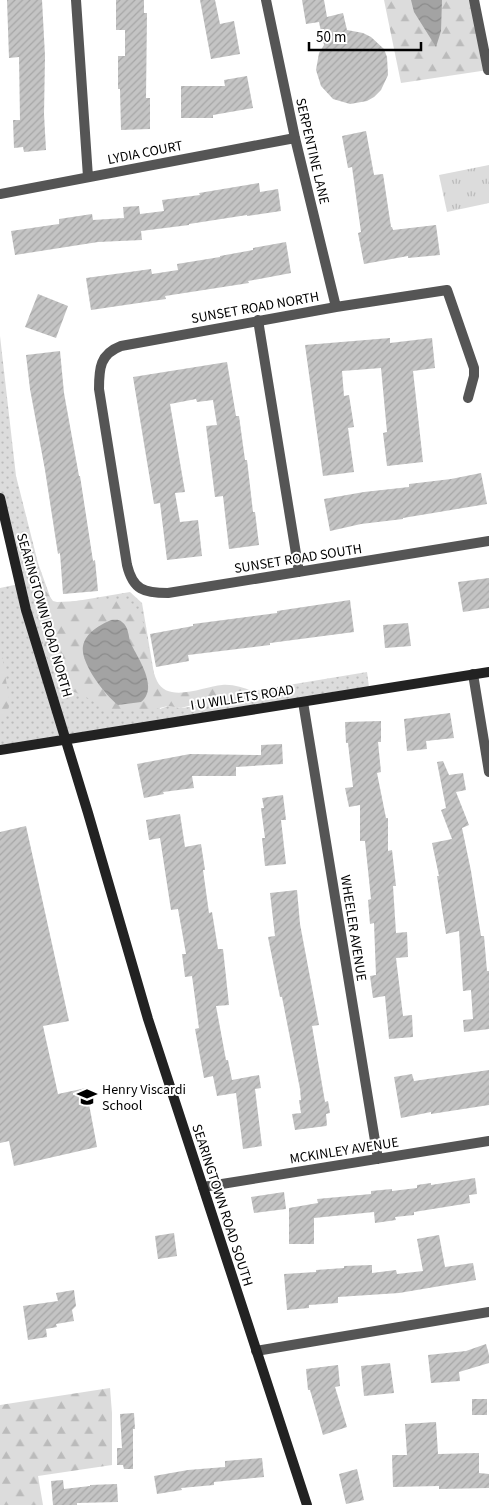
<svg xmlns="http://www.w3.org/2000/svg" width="489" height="1505" font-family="'Source Sans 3',sans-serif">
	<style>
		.grass { fill: url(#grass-dots) }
		.forest { fill: url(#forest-firs) }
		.park { fill: url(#park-tufts) }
		.water { fill: url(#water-waves) }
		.building { fill: url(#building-hatch) }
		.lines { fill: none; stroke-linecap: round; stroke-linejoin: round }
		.street { stroke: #555; stroke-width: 10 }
		.secondary { stroke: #222; stroke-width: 10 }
		.labels { text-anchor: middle; stroke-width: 4; stroke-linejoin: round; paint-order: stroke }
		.street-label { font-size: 14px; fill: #000; stroke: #fff }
		.poi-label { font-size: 14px; fill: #000; stroke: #fff; text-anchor: start }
	</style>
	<defs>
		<pattern id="grass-dots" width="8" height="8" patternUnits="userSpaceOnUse" patternTransform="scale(1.25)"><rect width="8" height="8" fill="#dcdcdc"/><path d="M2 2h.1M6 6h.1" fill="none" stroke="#bbb" stroke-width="1.8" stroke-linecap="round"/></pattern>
		<pattern id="forest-firs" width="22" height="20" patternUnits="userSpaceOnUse" patternTransform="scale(1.25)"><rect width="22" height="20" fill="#dcdcdc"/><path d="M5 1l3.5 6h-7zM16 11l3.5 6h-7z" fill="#bbb"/></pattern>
		<pattern id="park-tufts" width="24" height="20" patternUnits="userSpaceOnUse" patternTransform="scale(1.25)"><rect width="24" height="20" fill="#dcdcdc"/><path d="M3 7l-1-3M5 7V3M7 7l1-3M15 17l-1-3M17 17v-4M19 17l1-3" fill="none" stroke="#bbb"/></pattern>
		<pattern id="water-waves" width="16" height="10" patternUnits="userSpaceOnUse" patternTransform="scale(1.25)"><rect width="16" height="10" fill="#a3a3a3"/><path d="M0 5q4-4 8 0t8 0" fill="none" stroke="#8b8b8b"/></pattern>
		<pattern id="building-hatch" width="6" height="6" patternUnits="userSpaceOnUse" patternTransform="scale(1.25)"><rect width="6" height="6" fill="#c4c4c4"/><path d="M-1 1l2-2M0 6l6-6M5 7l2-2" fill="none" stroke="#a7a7a7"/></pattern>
	</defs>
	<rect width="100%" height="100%" fill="#fff"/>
	<path class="grass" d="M0,336L16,476L38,563L53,605L130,592L142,603L160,709L168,706L181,708L190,707L203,702L221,701L253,691L367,672L369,687L0,747V588L19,584L0,498Z"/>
	<path class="forest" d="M384,0H474L488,70L401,83Z
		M40,583L53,601L57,602C83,602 108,594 133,604C151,626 146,656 157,681C168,704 205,686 222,685C233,684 243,688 253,691L221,701L203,702L181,708L168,706L147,711H110L99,705L86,697L72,691L54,672L47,656L42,639L38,607Z
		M0,644L10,704L6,713L0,716Z
		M110,1388L112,1413V1465L38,1476L43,1505H0V1405Z"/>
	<path class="park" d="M489,165V203L447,212L439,175Z"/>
	<path class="water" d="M411,0H442L441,31L436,47L414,12Z
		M111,620C115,620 119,619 122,622C129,627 128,636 131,644C138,658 159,688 141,702L118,705C105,695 80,663 83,646C86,632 100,625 111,620Z"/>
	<path class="building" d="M7,0H42L45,56L44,114L46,150L24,152L23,147L14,148L13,120H20L19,57L9,58Z
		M116,0H144V13H147L146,98H150V129L121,130L120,89H118V56H125V30H116Z
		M200,0H215L220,24L234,21L240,54L211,59Z
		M302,0H324L327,17L343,13L347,30L363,33L371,37L384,49L387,57L388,75L381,90L374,97L367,101L350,104L333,99L321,86L316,70L319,53L324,45L319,22L306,24Z
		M247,76L253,108L213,115V118H181V86H225L224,80Z
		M366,131L374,175L383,174L391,227H392L393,230L436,225L440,255L408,258V256L364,264L358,233L361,232L352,167L348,168L342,136Z
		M259,183L260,192L278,189L281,211L247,216V215L189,224V225L141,231L142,240L98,242L15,255L11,231L59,224V219L92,214L93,220L124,218L123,207L139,206L140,214L164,211L162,200L200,195L199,193Z
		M286,242L291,273L248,281L249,283L165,296L166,299L91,310L86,278L151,269L152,274L178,270L177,264L220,257V256L253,250V248Z
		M38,294L68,306L56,338L25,327Z
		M390,338V343L432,338L435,368L413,371L423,462L387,466L383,433L387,432L381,368L342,371L344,396L349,395L354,427L348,428L354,472L323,476L305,345Z
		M60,351L64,393L79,476H80L93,561L95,560L98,591L63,594L60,553L58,554L45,470L30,389L26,355Z
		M227,362L236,416H239L245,460H247L253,512H255L259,545L229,549L223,496L215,497L206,426L217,425L213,400L197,402L196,399L170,404L185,492L175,493L180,522L198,520L202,556L167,560L160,503L154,504L133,377Z
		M481,473L487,504L403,518V519L361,524L330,531L324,499L364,492L409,487V484L451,479Z
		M489,578V608L463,612L458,582Z
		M350,600L354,632L270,643V645L188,655L189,661L156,667L150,634L193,626V624L277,613V611Z
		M408,623L411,646L385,648L383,625Z
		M450,713L454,738L426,741L427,749L407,751L404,719Z
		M381,721V742H378L381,772L377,773L386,818H388V851L392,850L396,886H393L396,933L407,932L408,957L396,958L403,1016L412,1015L413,1037L389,1039L385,996L373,998L370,976L376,975L374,923L370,924L368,900L371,899L365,841H360V805L349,807L345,788L353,787L348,743H346L345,722Z
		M282,744L283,764L236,767V776H192L194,788L163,792L164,794L144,798L137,764L190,754L261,755V745Z
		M443,761L449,775L463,773L466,790L456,792L469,825L462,828L471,871L481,936H484L487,971H489V1029L464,1032L463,1020L473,1019L471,990L463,991L459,931L446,934L442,909L437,876H439L432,843L452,839L441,810L446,808L437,762Z
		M283,795L286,820H281L286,864L265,866L262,838H265L261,808H264L262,798Z
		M180,814L185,847L201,844L205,870H203L209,913L212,912L218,949H223L229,1005L216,1006L226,1060H228L232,1080L259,1075L261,1088L255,1089L262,1146L243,1149L236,1093L217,1096L213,1076L204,1078L195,1029L199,1028L192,976L185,977L182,954H186L178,909L171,910L160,838L149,840L146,820Z
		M26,826L69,1021L43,1026L58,1094L86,1088L97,1147L14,1166L9,1141L0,1143V832Z
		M297,890L300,924L319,1025L312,1026L325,1102L328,1101L330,1113L326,1114L327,1125L326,1126L295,1130L292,1114L301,1113L299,1100H301L300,1089L282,997H280L268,937L275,936L270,893Z
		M489,1070V1105L431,1114V1112L401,1118L394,1077L412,1074L414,1081Z
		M475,1178L477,1194L469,1195L470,1203L414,1212V1215L395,1217L396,1220L375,1223L374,1212L314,1218V1244H289V1208L318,1203L317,1199L371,1194V1191L392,1189V1191L417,1188V1185L431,1183V1185Z
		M284,1192L286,1209L254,1213L251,1197Z
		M174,1233L177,1256L158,1259L155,1236Z
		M439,1235L445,1267L473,1263L476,1280L399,1293L338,1297V1303L309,1305V1308L287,1310L284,1274L316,1272V1270L344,1268V1266L372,1265V1273L396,1270L397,1274L423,1271L417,1239Z
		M74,1290L76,1306L72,1310L74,1321L56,1324L57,1327L46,1329L47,1337L28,1340L23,1306L58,1301L56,1293Z
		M486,1344L489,1355V1363L459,1372L460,1381L431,1383L428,1355L466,1351Z
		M390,1363L394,1393L364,1396L361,1366Z
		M338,1365L340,1386L335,1387L347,1427L323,1435L310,1390H308L306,1369Z
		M472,1399H487V1415H472Z
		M134,1413L135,1429H133V1469H124L123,1465H117V1448H122L120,1414Z
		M436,1422L438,1454L479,1453V1473L489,1474V1488L439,1489V1486L393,1487L392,1455H407L405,1424Z
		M262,1458L264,1477L214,1482V1485L181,1488L182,1490L157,1494L154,1476L188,1470L225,1467V1461Z
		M357,1469L364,1500L346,1504L339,1474Z
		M63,1480L64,1489L90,1486V1485L117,1484L118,1502L77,1503V1505H53L51,1481Z"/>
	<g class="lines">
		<path class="street" d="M76,0L88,177
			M266,0L295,138L336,307
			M474,0L488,70
			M0,194L295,138
			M258,320L299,572
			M468,398L474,376V368L447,290L336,307L121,346C100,354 99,368 99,389L127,565C133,590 144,593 168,593L489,541
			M473,674L489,772
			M303,702L378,1159
			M203,1187L489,1141
			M256,1351L489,1312"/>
		<path class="secondary" d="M0,498L26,610L88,813L148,1019L307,1505
			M0,750L489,672"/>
	</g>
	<defs>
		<symbol id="school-bare" viewBox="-9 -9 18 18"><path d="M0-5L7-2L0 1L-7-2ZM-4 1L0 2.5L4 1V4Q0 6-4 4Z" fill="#000" stroke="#fff" stroke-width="2.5" paint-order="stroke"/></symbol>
	</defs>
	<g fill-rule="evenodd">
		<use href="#school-bare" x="73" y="1083" width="28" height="28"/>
	</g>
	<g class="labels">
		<g class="street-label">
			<text transform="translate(313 151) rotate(77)" y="5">SERPENTINE LANE</text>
			<text transform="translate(145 152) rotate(-11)" y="5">LYDIA COURT</text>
			<text transform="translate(255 307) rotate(-10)" y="5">SUNSET ROAD NORTH</text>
			<text transform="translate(298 558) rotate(-9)" y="5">SUNSET ROAD SOUTH</text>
			<text transform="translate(45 615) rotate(74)" y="5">SEARINGTOWN ROAD NORTH</text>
			<text transform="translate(242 697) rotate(-9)" y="5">I U WILLETS ROAD</text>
			<text transform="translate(354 928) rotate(81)" y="5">WHEELER AVENUE</text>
			<text transform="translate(344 1150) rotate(-9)" y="5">MCKINLEY AVENUE</text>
			<text transform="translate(223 1205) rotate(72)" y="5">SEARINGTOWN ROAD SOUTH</text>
		</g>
		<g class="poi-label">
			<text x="102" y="1094">Henry Viscardi<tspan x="102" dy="16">School</tspan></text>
		</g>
	</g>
	<path d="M309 42v8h112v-8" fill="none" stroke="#000000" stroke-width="2.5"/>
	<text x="316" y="42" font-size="15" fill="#000000" stroke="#ffffff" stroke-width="4" paint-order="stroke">50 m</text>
</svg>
